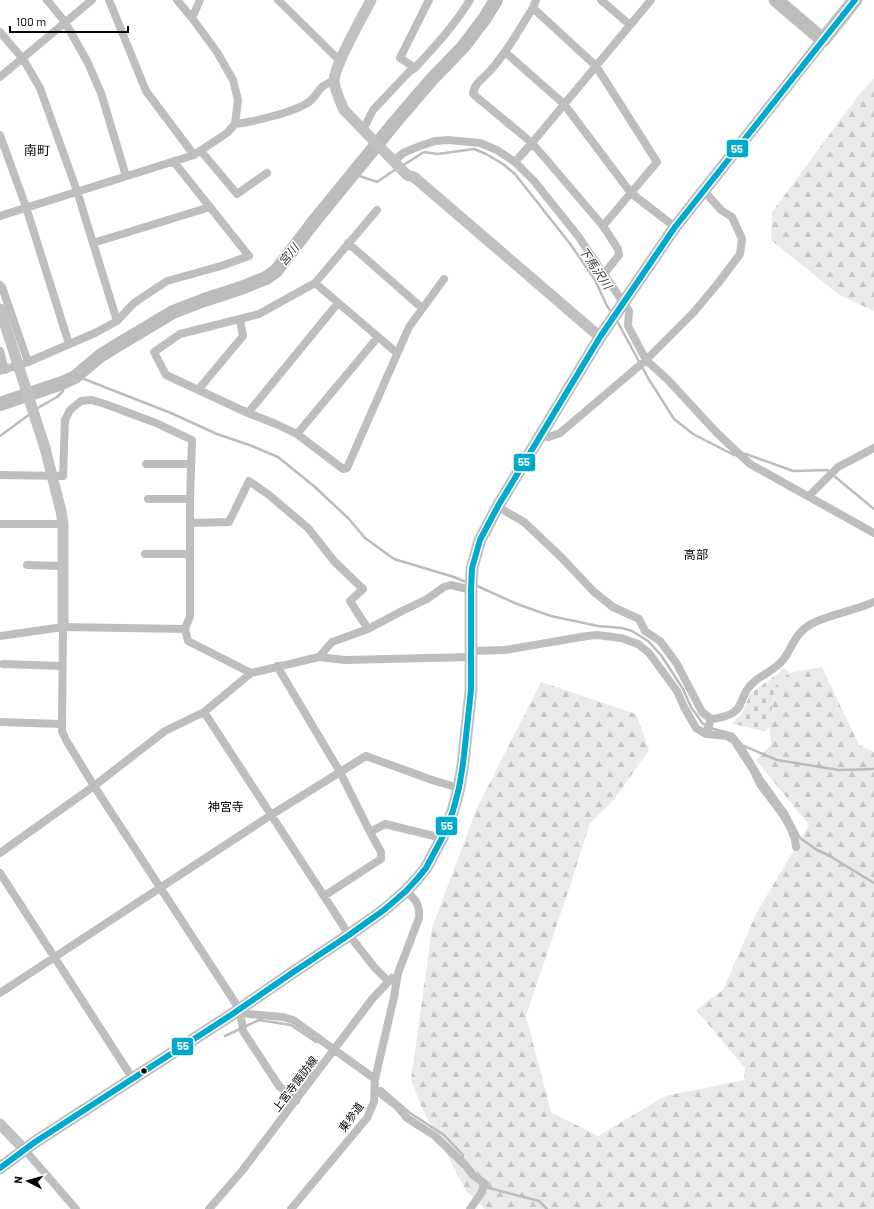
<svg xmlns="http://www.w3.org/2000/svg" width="874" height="1209" font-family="Barlow,'Noto Sans JP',sans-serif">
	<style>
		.forest { fill: url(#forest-firs) }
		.cemetery { fill: url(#cemetery-stones) }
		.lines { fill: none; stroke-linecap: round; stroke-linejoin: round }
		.stream { stroke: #bcbcbc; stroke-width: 2.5 }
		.river { stroke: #bcbcbc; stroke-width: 14 }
		.primary-casing { stroke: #dbdbdb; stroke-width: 13 }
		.highway-casing { stroke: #dbdbdb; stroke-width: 15 }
		.street { stroke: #bebebe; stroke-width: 8 }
		.secondary { stroke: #c1c1c1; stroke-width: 11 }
		.primary { stroke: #bdbdbd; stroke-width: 12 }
		.highway { stroke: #bdbdbd; stroke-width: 14 }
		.secondary-bridge { stroke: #c1c1c1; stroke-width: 11 }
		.bus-1-casing { stroke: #fff; stroke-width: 9 }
		.bus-1 { stroke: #00a9ce; stroke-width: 6 }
		.bus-dot { fill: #000; stroke: #fff; stroke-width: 1.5 }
		.labels { text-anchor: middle; stroke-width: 3; stroke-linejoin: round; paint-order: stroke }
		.street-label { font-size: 11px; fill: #000; stroke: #fff }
		.water-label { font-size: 12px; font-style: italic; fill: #404040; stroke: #fff }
		.neighbourhood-label { font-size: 12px; fill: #000; stroke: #fff }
		.quarter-label { font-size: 13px; fill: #000; stroke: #fff }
		.line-badge { stroke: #fff; stroke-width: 1.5 }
		.badge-label { font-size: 11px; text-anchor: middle; font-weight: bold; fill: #fff }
	</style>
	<defs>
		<pattern id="forest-firs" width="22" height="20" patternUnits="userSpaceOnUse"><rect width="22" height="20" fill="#eaeaea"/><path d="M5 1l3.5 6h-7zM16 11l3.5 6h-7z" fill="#c7c7c7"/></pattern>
		<pattern id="cemetery-stones" width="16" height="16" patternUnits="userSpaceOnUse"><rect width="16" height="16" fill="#eaeaea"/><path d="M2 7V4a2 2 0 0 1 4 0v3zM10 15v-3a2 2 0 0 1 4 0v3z" fill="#c7c7c7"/></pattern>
	</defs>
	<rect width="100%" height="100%" fill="#fff"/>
	<path class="forest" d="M874,78V311L838,294L771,240L772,212L858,96Z
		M822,667L859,745L874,752V1209H485L467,1192L423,1110L411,1080L432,928L477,808L541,682L636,714L649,750L613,801L590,823L572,880L526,1016L551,1112L598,1136L665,1096L744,1080L745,1068L696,1010L723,990L757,912L809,825L756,760L771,745L770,727L774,687L789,673Z"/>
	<path class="cemetery" d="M784,667L789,673L774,687L770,727L764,731L733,724V722L742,714L750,694L779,673Z"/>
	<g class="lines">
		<path class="stream" d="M402,166L424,152L438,154L474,149L486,154L503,164L515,174L571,245L595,280L607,306L612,313
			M354,174L377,182L396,169
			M616,319L648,378L674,419L693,434L734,455H737
			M80,373L84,379L171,413L217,434L252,446L278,457L315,487L349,519L365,538L394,559L454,577L468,583
			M36,409L57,397L63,391L62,383
			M0,436L30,414
			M742,454H746L793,471L827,470L874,509
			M475,585L517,604L551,616L598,626L622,628L632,631L648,641L661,655L683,689L691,707L703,724L714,729L733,734L743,746L762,778L787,813L800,838L817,850L828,855L874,883
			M744,746L777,760L839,770L874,769
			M225,1036L259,1020L291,1025L316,1042
			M381,1088L410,1113L444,1135L463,1155L462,1161
			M485,1187L539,1201L547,1209"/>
		<path class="river" d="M0,404L62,383L75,377L100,356L116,346L173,312L204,300L241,288L266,278L276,271L316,219L396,121L432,79L463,47L485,18L496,0"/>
		<defs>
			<path id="primary" d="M0,1168L35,1142L231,1015L292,973L349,935L384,910L406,891L417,879L426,868L442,838L453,811L459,788L463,764L471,690V590L472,568L480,540L498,506L600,337L675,227L823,40"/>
			<path id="highway" d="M776,0L823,40L855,0"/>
		</defs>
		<use href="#primary" class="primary-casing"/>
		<use href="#highway" class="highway-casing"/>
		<path class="street" d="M47,0L65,22L87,61L101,93L126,176
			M109,0L146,91L194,155
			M278,0L340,61
			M536,0L533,8C519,29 507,53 489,72C482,79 474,84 473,94L532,143L545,158L603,226L618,249L619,255L604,274
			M601,0L630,25
			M533,8L596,66L657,162L603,226
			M192,18L200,0
			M0,32L23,59L40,88L77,191L117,321
			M505,52L564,104L631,193L675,227
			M415,68L400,58L429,0
			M0,77L92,0
			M235,124C252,122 295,112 309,102C314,98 318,91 323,86C327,84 331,82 334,80
			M363,130L373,110L410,71L415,68C436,45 454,26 470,0
			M0,135L26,207L69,344
			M201,151L237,194L267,173
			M393,162L403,153L420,146L435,141L448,140L480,143L497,150L515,162L534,181L578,236L604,274L629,311L628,326L646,360L668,380L717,433L750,464L874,533
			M515,162L532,143L651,0
			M377,210L315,283L259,314L180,334L154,352L166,375L248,413L276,424L297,434L343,469L347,468L409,327L444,279
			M0,216L194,155L227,133L235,124L238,100L233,80L217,52L192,18L177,0
			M93,243L210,207
			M348,243L422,308
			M315,283L397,353
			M0,285L2,287L28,362
			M0,351L5,370
			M0,371L28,362L95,333L117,321L134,303L167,281L221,266L249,256L174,162
			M198,390L243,336L240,319
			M248,413L338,303
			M297,434L378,337
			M540,436L549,437L560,433L646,360L694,312L719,282L740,254L742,239L732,217L721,210L704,191
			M146,464H191
			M0,475L63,476L65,420L70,410L81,401L92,400L105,404L156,423L192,440L190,499V616L185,629L188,641L251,673
			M809,496L838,467L874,448
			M148,499H190
			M498,506L503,510L524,522L562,558L594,592L613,607L639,619L645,631L660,641L666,649L677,664L702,712L711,719C722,718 735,715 740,705C744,696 746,688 754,682C763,674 775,670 783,660C793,647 794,634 811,624C830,614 854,611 874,602
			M190,523L229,522L249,481L269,495L308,528L334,561L363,589L350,601L368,629
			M0,524H63
			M145,554H189
			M27,565L62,566
			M63,627L62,724V731L66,740L94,786L240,1010L243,1031L279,1086L296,1101
			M0,636L63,627L185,629
			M471,651L505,650L587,636L597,635L621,638L638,644L649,653L677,691L684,707L696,728L706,734L727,736L734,740L754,771L760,784L784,816L791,829L795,840L796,847
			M319,657L332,642L368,629L402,611L427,599L444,587L451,585L471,590
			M3,664L62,666
			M277,666L340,772L370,832L385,824L442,838
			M204,712L324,896L349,935L375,968L388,981
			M0,722L62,724
			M706,734L711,719
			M0,853L94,786L165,731L204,712L251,673L319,657L345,660L471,657
			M0,873L133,1079
			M324,896L381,859V852L370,832
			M0,993L271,815L366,756L432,780L459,788
			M240,1010L248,1014L283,1017L293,1020L375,1079
			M375,1089L397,1106L407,1118L435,1136L465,1165L473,1175L484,1183L482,1192L470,1209
			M24,1149L76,1209
			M209,1209L242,1171L373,998L392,978
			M291,1209L367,1118L374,1102L375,1079L394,997L398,973L419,918C420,904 416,900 406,891"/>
		<path class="secondary" d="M371,0C363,16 334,66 334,81C335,91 340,101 344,110L407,175L414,177L600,337
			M45,448L61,511L63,524V627
			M0,1124L24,1149"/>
		<use href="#primary" class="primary"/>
		<use href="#highway" class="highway"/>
		<path class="secondary-bridge" d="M0,309L45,448"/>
		<defs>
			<path id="bus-1" d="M0,1168L35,1142L231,1015L292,973L349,935L384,910L406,891L417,879L426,868L442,838L453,811L459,788L463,764L471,690V590L472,568L480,540L498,506L600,337L675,227L855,0"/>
		</defs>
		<use href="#bus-1" class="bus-1-casing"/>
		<use href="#bus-1" class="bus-1"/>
	</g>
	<circle class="bus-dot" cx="144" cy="1071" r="3.5"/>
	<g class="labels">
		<g class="street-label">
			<text transform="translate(295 1084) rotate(-53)" y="4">上宮寺諏訪線</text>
			<text transform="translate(351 1117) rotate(-54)" y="4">東参道</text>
		</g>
		<g class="water-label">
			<text transform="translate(289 255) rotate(-51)" y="4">宮川</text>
			<text transform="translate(595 268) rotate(56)" y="4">下馬沢川</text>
		</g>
		<g class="neighbourhood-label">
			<text x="696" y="559">高部</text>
			<text x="226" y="811">神宮寺</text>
		</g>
		<g class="quarter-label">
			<text x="37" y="155">南町</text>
		</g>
	</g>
	<g class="line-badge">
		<rect x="726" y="139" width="23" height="19" rx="4" fill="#00a9ce"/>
		<rect x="513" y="453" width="23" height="19" rx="4" fill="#00a9ce"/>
		<rect x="435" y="816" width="23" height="20" rx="4" fill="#00a9ce"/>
		<rect x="171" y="1037" width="23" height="19" rx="4" fill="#00a9ce"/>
	</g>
	<g class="badge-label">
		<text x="737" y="153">55</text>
		<text x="524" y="466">55</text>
		<text x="447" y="830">55</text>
		<text x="183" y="1050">55</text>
	</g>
	<g transform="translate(28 1181) rotate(276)" stroke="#ffffff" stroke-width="3" paint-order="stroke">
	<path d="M0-3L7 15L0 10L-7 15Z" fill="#000000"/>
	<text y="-6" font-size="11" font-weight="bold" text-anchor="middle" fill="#000000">N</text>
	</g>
	<path d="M10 26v6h118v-6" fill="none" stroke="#000000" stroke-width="2"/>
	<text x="16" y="26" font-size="12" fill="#000000" stroke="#ffffff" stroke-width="3" paint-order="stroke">100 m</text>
</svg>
